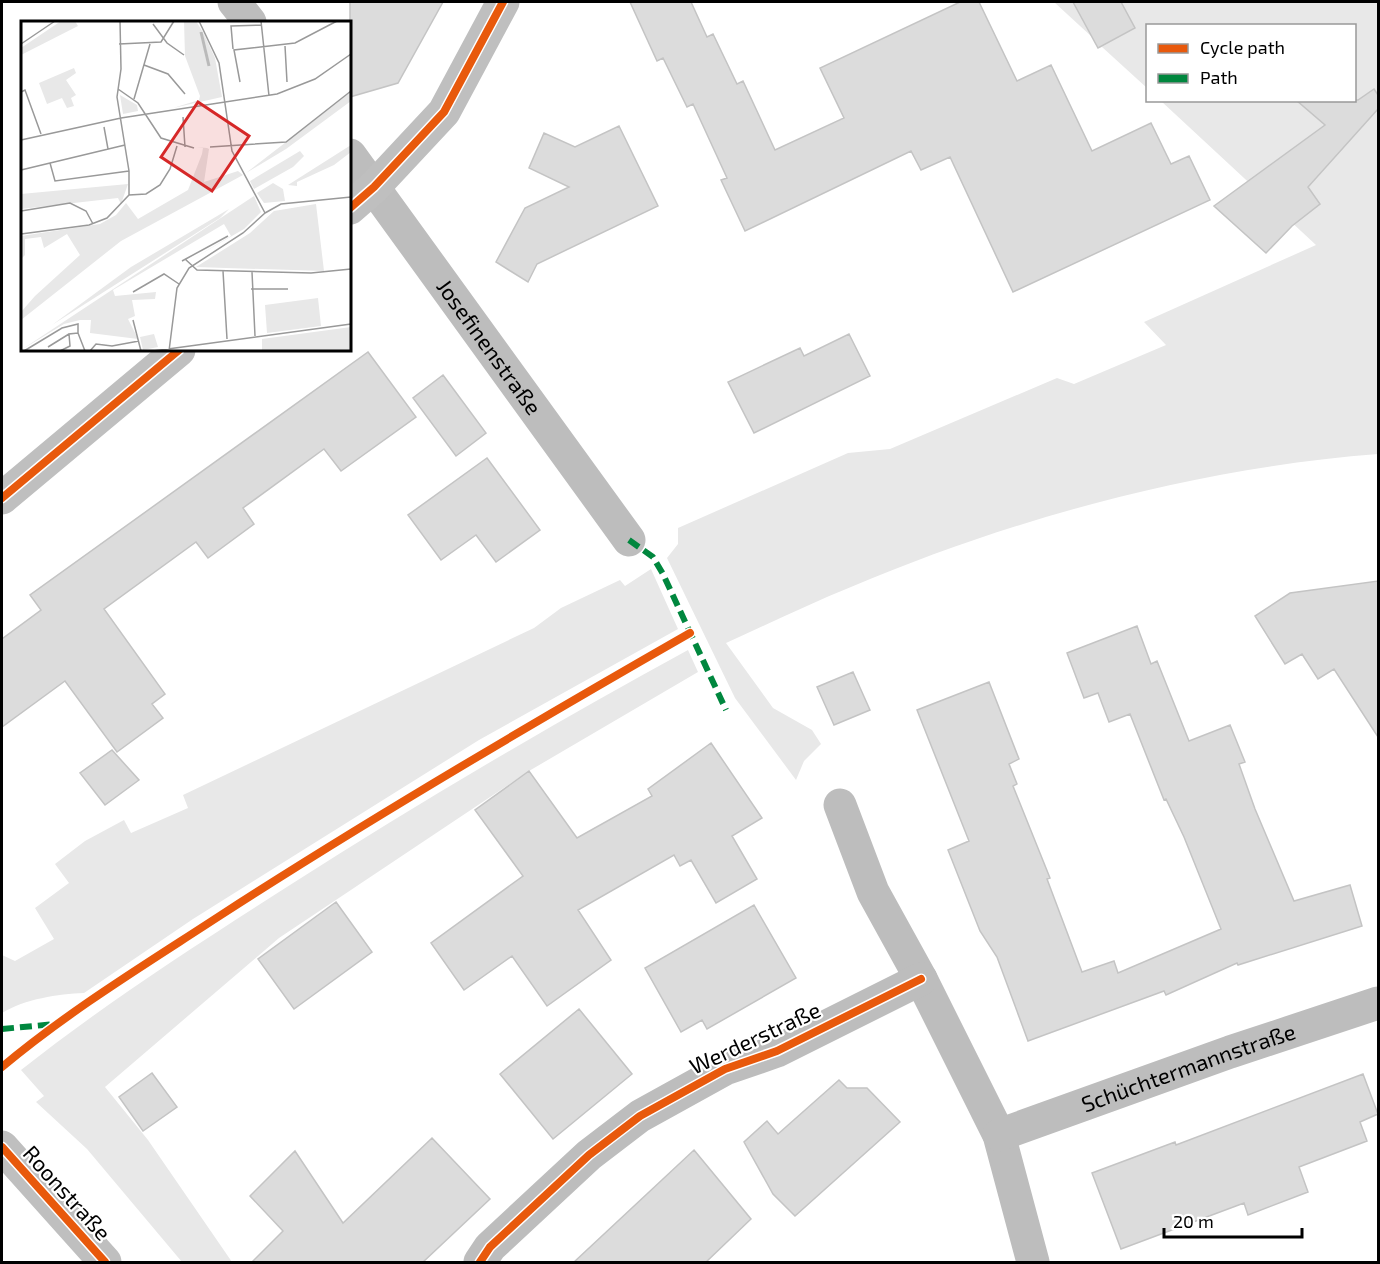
<svg xmlns="http://www.w3.org/2000/svg" width="1380" height="1264" font-family="'Exo 2',sans-serif">
	<style>
		.green { fill: #e8e8e8 }
		.building { fill: #dcdcdc; stroke: #c4c4c4; stroke-width: 1.5 }
		.lines { fill: none; stroke-linecap: round; stroke-linejoin: round }
		.street { stroke: #bdbdbd; stroke-width: 33 }
		.secondary { stroke: #bfbfbf; stroke-width: 33 }
		.quiet { stroke: #00873e; stroke-width: 6; stroke-dasharray: 12 6; stroke-linecap: butt }
		.cycleway-casing { stroke: #fff; stroke-width: 11 }
		.cycleway { stroke: #e8590c; stroke-width: 8 }
		.labels { text-anchor: middle; stroke-width: 4.5; stroke-linejoin: round; paint-order: stroke }
		.street-label { font-size: 22px; fill: #000; stroke: #fff }
		.inset-river { fill: none; stroke: #bababa; stroke-width: 3 }
		.inset-road { fill: none; stroke: #999; stroke-width: 1.5 }
		.view { fill: #d62828; fill-opacity: 0.15; stroke: #d62828; stroke-width: 3 }
		.inset-edge { fill: none; stroke: #000; stroke-width: 3 }
	</style>
	<rect width="100%" height="100%" fill="#fff"/>
	<path class="green" d="M1054,2H1378V454C1198,468 1017,517 851,587C809,604 768,624 726,643L773,708L812,730L821,744L804,761L796,780L735,698L667,558L678,544V528L848,453L890,449L1057,378L1074,384L1166,345L1144,322L1316,245L1161,101L1354,100V26H1148L1147,88L1102,47L1099,48L1092,37Z
		M651,569L678,629L479,740L193,919L84,993C58,994 25,999 2,1013V955L15,961L54,939L35,908L69,883L55,864L85,841L124,820L131,833L188,808L183,795L534,628L561,608L620,580L625,586Z
		M688,650L698,672L529,771L279,938L105,1087L148,1140L232,1262H182L87,1149L36,1102L44,1096L21,1070C107,1002 198,944 290,885C420,802 552,724 688,650Z"/>
	<path class="building" d="M350,2H443L398,83L350,97Z
		M630,2H691L707,37L713,34L737,84L743,81L775,150L844,118L820,68L960,2H979L1017,81L1051,65L1092,151L1151,123L1171,164L1189,156L1210,200L1013,292L950,157L921,170L911,151L745,231L721,180L727,178L693,104L687,107L663,58L657,61Z
		M1073,2H1121L1135,28L1098,48Z
		M1374,89L1378,95V109L1308,187L1320,204L1292,226L1266,253L1214,206L1325,125L1296,100H1358Z
		M619,126L658,206L537,264L528,282L496,262L525,208L569,187L529,168L544,133L575,147Z
		M849,334L870,376L754,433L728,382L800,348L804,356Z
		M368,352L416,417L341,471L324,449L243,508L254,524L208,558L196,542L104,609L165,694L152,704L163,718L117,752L65,681L2,727V639L41,610L30,595Z
		M443,375L486,433L456,456L413,398Z
		M487,458L540,530L496,562L476,535L441,560L408,515Z
		M1378,581V737L1334,669L1318,679L1302,654L1285,664L1255,616L1290,593Z
		M1137,626L1151,664L1157,661L1189,741L1230,725L1245,762L1239,764L1255,809L1294,901L1350,885L1362,926L1238,965L1237,963L1166,995L1164,991L1028,1041L997,957L980,931L948,850L969,841L917,710L989,682L1019,759L1009,764L1017,784L1013,786L1050,878L1047,879L1082,972L1114,961L1118,973L1221,929L1184,837L1166,799L1164,800L1130,714L1109,722L1098,693L1084,698L1067,653Z
		M853,672L870,710L834,725L817,687Z
		M711,743L762,818L732,836L757,879L716,903L691,860L680,866L674,855L578,910L611,960L547,1006L512,956L464,990L431,943L523,876L475,810L529,771L577,838L652,796L648,789Z
		M112,750L139,780L105,805L80,773Z
		M336,902L372,952L294,1009L258,959Z
		M754,905L796,978L707,1029L702,1020L681,1032L645,968Z
		M579,1009L632,1074L553,1139L500,1074Z
		M152,1073L177,1107L143,1131L119,1097Z
		M1363,1074L1378,1114L1360,1122L1367,1141L1299,1167L1308,1192L1248,1215L1244,1203L1121,1249L1092,1173L1175,1142L1176,1145Z
		M839,1080L847,1088H867L900,1122L795,1216L773,1194L744,1142L767,1121L778,1134Z
		M432,1138L490,1199L422,1263H251L283,1231L250,1196L295,1151L343,1223Z
		M694,1150L751,1219L705,1263H573Z"/>
	<g class="lines">
		<g class="street">
			<path d="M234,2L250,22"/>
			<path id="s1" d="M350,155L629,540"/>
			<path d="M840,805L873,892L921,979L999,1135L1033,1262"/>
			<path id="s2" d="M999,1135L1230,1052L1378,1003"/>
			<path d="M480,1262L490,1247L589,1155L640,1116L725,1069L777,1051L921,979"/>
		</g>
		<path class="secondary" d="M350,208L374,187L444,112L503,2
			M2,498L179,350
			M2,1147L105,1262"/>
		<path class="quiet" d="M629,540L653,557L663,574L726,710
			M2,1029L55,1024"/>
		<defs>
			<path id="cycleway" d="M350,208L374,187L444,112L503,2
				M2,498L179,350
				M2,1067C70,1010 146,964 221,915C374,816 531,724 690,633
				M2,1147L105,1262
				M480,1262L490,1247L589,1155L640,1116L725,1069L777,1051L921,979"/>
		</defs>
		<use href="#cycleway" class="cycleway-casing"/>
		<use href="#cycleway" class="cycleway"/>
	</g>
	<g class="labels">
		<g class="street-label">
			<text dy="8" stroke="none"><textPath href="#s1" startOffset="237">Josefinenstraße</textPath></text>
			<text transform="translate(755 1038) rotate(-25)" y="8">Werderstraße</text>
			<text dy="8" stroke="none"><textPath href="#s2" startOffset="201">Schüchtermannstraße</textPath></text>
			<text transform="translate(67 1193) rotate(48)" y="8">Roonstraße</text>
		</g>
	</g>
	<g transform="translate(21 21)">
		<rect width="330" height="330" fill="#fff"/>
		<path d="M40,0H54L57,5L0,34V27ZM163,0H175L183,13L194,37L201,76L152,87L178,79L179,75L164,35ZM53,47L55,52L45,59L55,74L50,77L53,85L46,87L41,77L26,83L18,62ZM330,71V80L265,128L225,152ZM99,74L116,84L117,90L102,93ZM330,124V131L313,144L276,161V165L267,164ZM175,126L186,127L188,128L183,161L217,150L222,154L100,220L0,299V291L14,275L59,234L46,213L23,227L20,216L4,218V234L0,238V215L79,203L95,194L105,182L117,198L167,169L181,133L182,127ZM279,130L283,135L272,146L233,168L229,160ZM252,162L262,168L264,180L243,182L236,172ZM107,163L100,183L97,177L0,188V173ZM233,175L240,191L223,208L168,240L210,215L203,203L92,269L94,275L135,271L134,278L111,279L114,295L107,298L117,318L69,312L70,299H59L43,303L0,329ZM295,183L303,250L175,246L229,212L253,190ZM208,188L199,197L31,304L110,246ZM297,277L300,305L246,312L244,284ZM330,306V330H241V318ZM133,313L137,326L122,329L119,316Z" fill="#e8e8e8"/>
		<path class="inset-river" d="M180,11L188,45"/>
		<path class="inset-road" d="M99,0L100,48L96,76L108,150V174M178,0L198,42L211,130L244,192M240,0L248,75M132,3L146,22L163,34M0,23L34,0M98,23L140,21L153,0M264,25L266,61M212,28L210,5L240,4M123,44L147,53L164,73M219,61L213,29L274,22L316,0M97,68L117,82L140,117L173,127M0,71L4,69L20,113M113,78L129,23M162,96L164,126M83,106L87,128M0,119L100,97L256,73L294,58L330,33M189,126L265,121L330,70M29,142L34,160L108,150M0,149L104,124M0,190L49,182L65,190L72,203M244,192L260,183L330,176M0,213L68,204L86,197L108,174L125,173L139,164L149,148L156,125M164,238L176,249L290,252L330,248M161,240L207,215M202,250L206,318M231,251L234,315M230,268H267M112,271L143,253L158,263M112,299L120,330M27,326L48,313M3,330L41,307L57,303V312M39,330L49,325L48,313L57,312L64,330M69,330L75,323L91,325L118,320M132,330L330,303M148,330L156,267L168,247L222,212L244,192"/>
		<path class="view" d="M177,81L228,115L191,170L140,136Z"/>
		<rect width="330" height="330" class="inset-edge"/>
	</g>
	<rect width="1380" height="1264" fill="none" stroke="#000000" stroke-width="6"/>
	<rect x="1146" y="24" width="210" height="78" fill="#ffffff" stroke="#999999" stroke-width="1.5"/>
	<rect x="1158" y="44" width="30" height="9" fill="#e8590c" stroke="#999999" stroke-width="1.5"/>
	<text x="1200" y="54" font-size="18" fill="#000000">Cycle path</text>
	<rect x="1158" y="74" width="30" height="9" fill="#00873e" stroke="#999999" stroke-width="1.5"/>
	<text x="1200" y="84" font-size="18" fill="#000000">Path</text>
	<path d="M1164 1228v9h138v-9" fill="none" stroke="#000000" stroke-width="3"/>
	<text x="1173" y="1228" font-size="18" fill="#000000" stroke="#ffffff" stroke-width="4.5" paint-order="stroke">20 m</text>
</svg>
